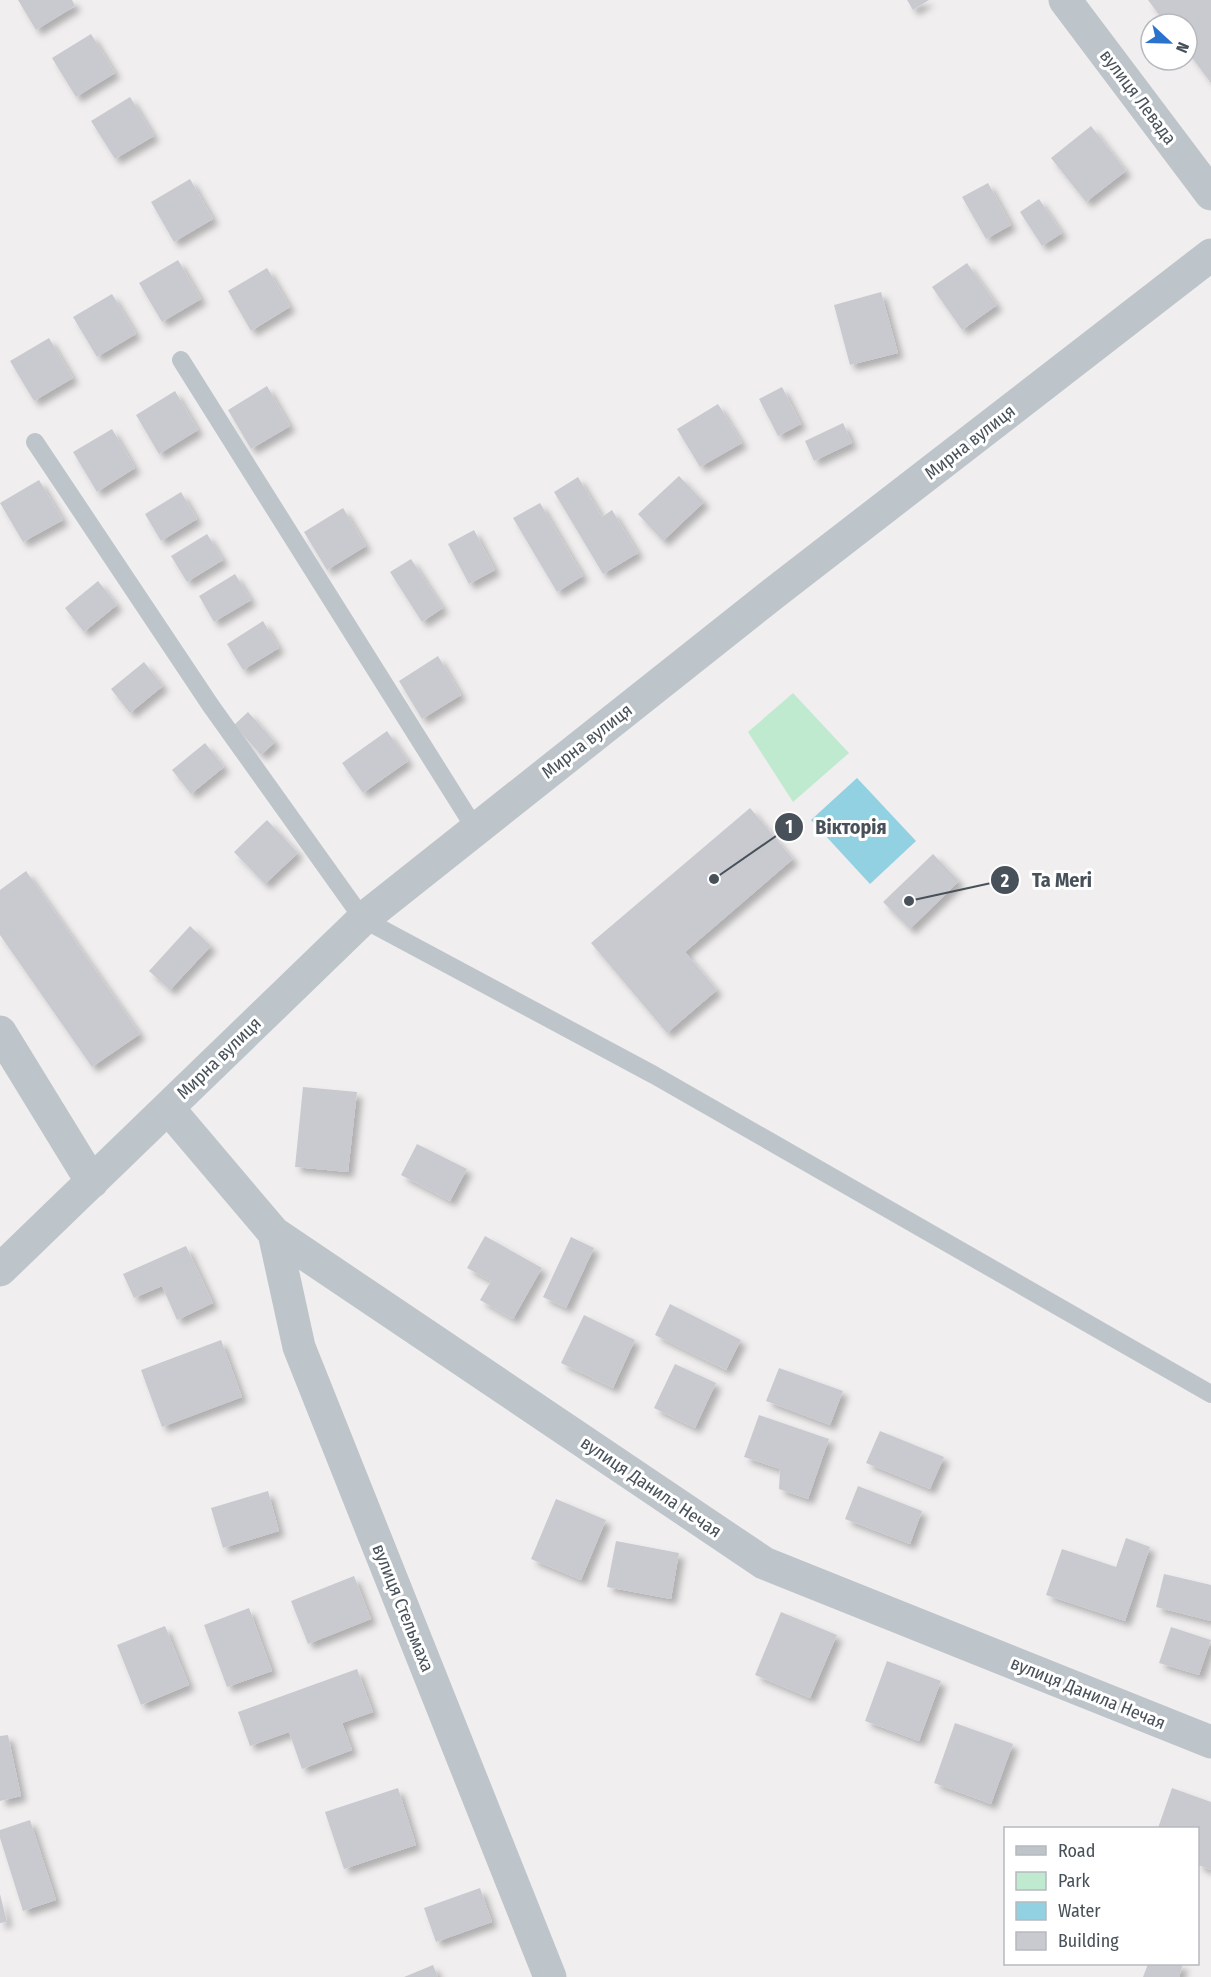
<svg xmlns="http://www.w3.org/2000/svg" width="1211" height="1977" font-family="'Fira Sans Condensed',sans-serif">
	<style>
		.green { fill: #c0ead0 }
		.water { fill: #91d1e2 }
		.building { fill: #c9cad0; filter: url(#shadow) }
		.lines { fill: none; stroke-linecap: round; stroke-linejoin: round }
		.service { stroke: #bdc5cb; stroke-width: 18 }
		.minor { stroke: #bdc5cb; stroke-width: 33 }
		.labels { text-anchor: middle; stroke-width: 6; stroke-linejoin: round; paint-order: stroke }
		.street-label { font-size: 18px; fill: #485159; stroke: #fff }
		.leader { fill: none; stroke: #485159; stroke-width: 2 }
		.callout-dot { fill: #485159; stroke: #fff; stroke-width: 2 }
		.mark-label { font-size: 18px; text-anchor: middle; font-weight: bold; fill: #fff }
		.callout-label { font-size: 20px; text-anchor: middle; font-weight: bold; fill: #485159; stroke: #fff; stroke-width: 6; stroke-linejoin: round; paint-order: stroke }
	</style>
	<defs>
		<filter id="shadow"><feDropShadow dx="5.5" dy="5.5" stdDeviation="3" flood-color="#0004"/></filter>
	</defs>
	<rect width="100%" height="100%" fill="#f0eeee"/>
	<path class="green" d="M793,693L849,753L793,802L748,732Z"/>
	<path class="water" d="M857,778L916,841L870,884L811,820Z"/>
	<path class="building" d="M18,0H72L75,6L36,30Z
		M907,0H929L913,10Z
		M1148,0H1211V83L1187,51V24H1166Z
		M91,34L115,73L76,97L52,58Z
		M130,97L154,136L115,159L91,121Z
		M1091,126L1126,171L1086,202L1051,158Z
		M190,179L213,219L174,242L151,202Z
		M988,183L1011,225L986,239L962,197Z
		M1039,199L1062,233L1042,246L1020,212Z
		M178,260L201,299L162,322L139,283Z
		M967,263L997,305L962,330L932,287Z
		M267,268L290,307L251,331L228,291Z
		M881,292L898,353L850,365L834,305Z
		M112,294L136,334L97,357L73,317Z
		M49,338L73,378L34,401L10,361Z
		M267,386L290,426L251,449L228,410Z
		M782,387L801,424L778,436L759,399Z
		M175,391L198,430L159,454L136,415Z
		M718,404L742,443L700,467L677,429Z
		M843,423L852,443L814,461L805,441Z
		M112,429L135,468L97,492L73,452Z
		M679,476L704,502L663,541L638,514Z
		M578,477L602,517L612,510L638,553L603,574L554,492Z
		M39,480L63,520L23,542L0,503Z
		M181,492L197,519L161,541L145,514Z
		M540,503L583,576L557,592L513,518Z
		M343,508L366,546L327,570L304,532Z
		M474,530L495,570L469,584L448,544Z
		M207,534L223,560L187,582L171,556Z
		M411,559L443,608L422,622L390,572Z
		M235,574L251,600L214,622L199,596Z
		M98,581L117,605L84,632L65,608Z
		M263,621L279,648L243,670L227,644Z
		M438,656L461,695L422,719L399,681Z
		M144,662L163,686L130,713L111,689Z
		M248,712L275,742L261,755L234,725Z
		M387,731L408,761L363,793L342,763Z
		M205,743L224,767L191,794L172,770Z
		M750,808L793,859L685,952L717,990L667,1033L591,943Z
		M267,820L298,853L265,884L234,852Z
		M933,854L959,881L910,929L883,902Z
		M26,871L140,1034L92,1067L0,935V890Z
		M190,926L211,946L170,990L149,971Z
		M303,1087L357,1092L348,1172L295,1167Z
		M417,1144L467,1169L450,1201L401,1175Z
		M485,1236L542,1268L513,1319L480,1300L491,1281L467,1268Z
		M571,1237L594,1248L566,1308L543,1297Z
		M186,1246L213,1303L177,1320L162,1286L134,1298L123,1274Z
		M670,1304L741,1340L726,1370L655,1335Z
		M584,1315L635,1340L613,1388L561,1363Z
		M221,1340L242,1397L162,1427L141,1370Z
		M675,1364L716,1383L695,1428L654,1408Z
		M779,1368L843,1391L830,1425L766,1401Z
		M759,1415L829,1439L808,1499L779,1489L780,1469L744,1457Z
		M880,1431L944,1457L930,1489L866,1463Z
		M858,1486L922,1511L910,1544L845,1519Z
		M268,1491L279,1531L223,1548L211,1508Z
		M556,1499L606,1520L581,1580L531,1559Z
		M1126,1538L1150,1547L1125,1621L1046,1595L1062,1549L1116,1567Z
		M616,1541L679,1553L671,1599L607,1587Z
		M1164,1574L1211,1585V1621L1156,1607Z
		M354,1576L371,1619L308,1644L291,1601Z
		M249,1608L272,1671L227,1687L204,1625Z
		M781,1612L837,1635L810,1698L755,1675Z
		M165,1626L189,1685L141,1705L117,1645Z
		M1171,1627L1211,1640L1199,1675L1159,1663Z
		M887,1661L941,1681L919,1741L865,1721Z
		M357,1669L373,1712L342,1723L352,1750L302,1769L289,1732L250,1746L238,1712Z
		M955,1723L1013,1744L991,1804L934,1783Z
		M8,1735L21,1796L0,1801V1736Z
		M398,1788L416,1845L344,1869L325,1812Z
		M1172,1788L1211,1802V1870L1198,1865V1828H1158Z
		M30,1820L56,1900L23,1911L0,1838V1830Z
		M480,1888L492,1922L436,1942L424,1908Z
		M0,1894L7,1922L0,1923Z
		M1148,1964H1183L1179,1977H1143Z
		M433,1965L438,1977H404Z"/>
	<g class="lines">
		<path class="service" d="M181,360L476,830
			M35,442L211,706L363,919L654,1075L1211,1394"/>
		<path class="minor" d="M1065,0L1211,194
			M0,1032L92,1182
			M168,1108L274,1233L764,1563L1211,1742
			M274,1233L299,1347L550,1977
			M0,1270L363,919L774,593L1211,255"/>
	</g>
	<g class="labels">
		<g class="street-label">
			<text transform="translate(1138 97) rotate(53)" y="6">вулиця Левада</text>
			<text transform="translate(970 442) rotate(-38)" y="6">Мирна вулиця</text>
			<text transform="translate(587 741) rotate(-38)" y="6">Мирна вулиця</text>
			<text transform="translate(219 1058) rotate(-44)" y="6">Мирна вулиця</text>
			<text transform="translate(651 1487) rotate(34)" y="6">вулиця Данила Нечая</text>
			<text transform="translate(403 1608) rotate(68)" y="6">вулиця Стельмаха</text>
			<text transform="translate(1088 1693) rotate(22)" y="6">вулиця Данила Нечая</text>
		</g>
	</g>
	<path class="leader" d="M714 879L789 827M909 901L1005 880"/>
	<g class="callout-dot">
		<circle cx="714" cy="879" r="6"/>
		<circle cx="909" cy="901" r="6"/>
		<circle cx="789" cy="827" r="15"/>
		<circle cx="1005" cy="880" r="15"/>
	</g>
	<g class="mark-label">
		<text x="789" y="833">1</text>
		<text x="1005" y="887">2</text>
	</g>
	<g class="callout-label">
		<text x="851" y="834">Вікторія</text>
		<text x="1062" y="887">Ta Meri</text>
	</g>
	<rect x="1004" y="1827" width="195" height="138" fill="#ffffff" stroke="#b6b9bd" stroke-width="1.5"/>
	<rect x="1016" y="1846" width="30" height="9" fill="#bdc5cb" stroke="#b6b9bd" stroke-width="1.5"/>
	<text x="1058" y="1857" font-size="18" fill="#485159">Road</text>
	<rect x="1016" y="1872" width="30" height="18" fill="#c0ead0" stroke="#b6b9bd" stroke-width="1.5"/>
	<text x="1058" y="1887" font-size="18" fill="#485159">Park</text>
	<rect x="1016" y="1902" width="30" height="18" fill="#91d1e2" stroke="#b6b9bd" stroke-width="1.5"/>
	<text x="1058" y="1917" font-size="18" fill="#485159">Water</text>
	<rect x="1016" y="1932" width="30" height="18" fill="#c9cad0" stroke="#b6b9bd" stroke-width="1.5"/>
	<text x="1058" y="1947" font-size="18" fill="#485159">Building</text>
	<g transform="translate(1169 42) rotate(112)"><circle r="28" fill="#ffffff" stroke="#b6b9bd" stroke-width="1.5"/>
	<path d="M0-4.5L10 22L0 15L-10 22Z" fill="#2b72cc"/>
	<text y="-9" font-size="16" font-weight="bold" text-anchor="middle" fill="#485159">N</text>
	</g>
</svg>
